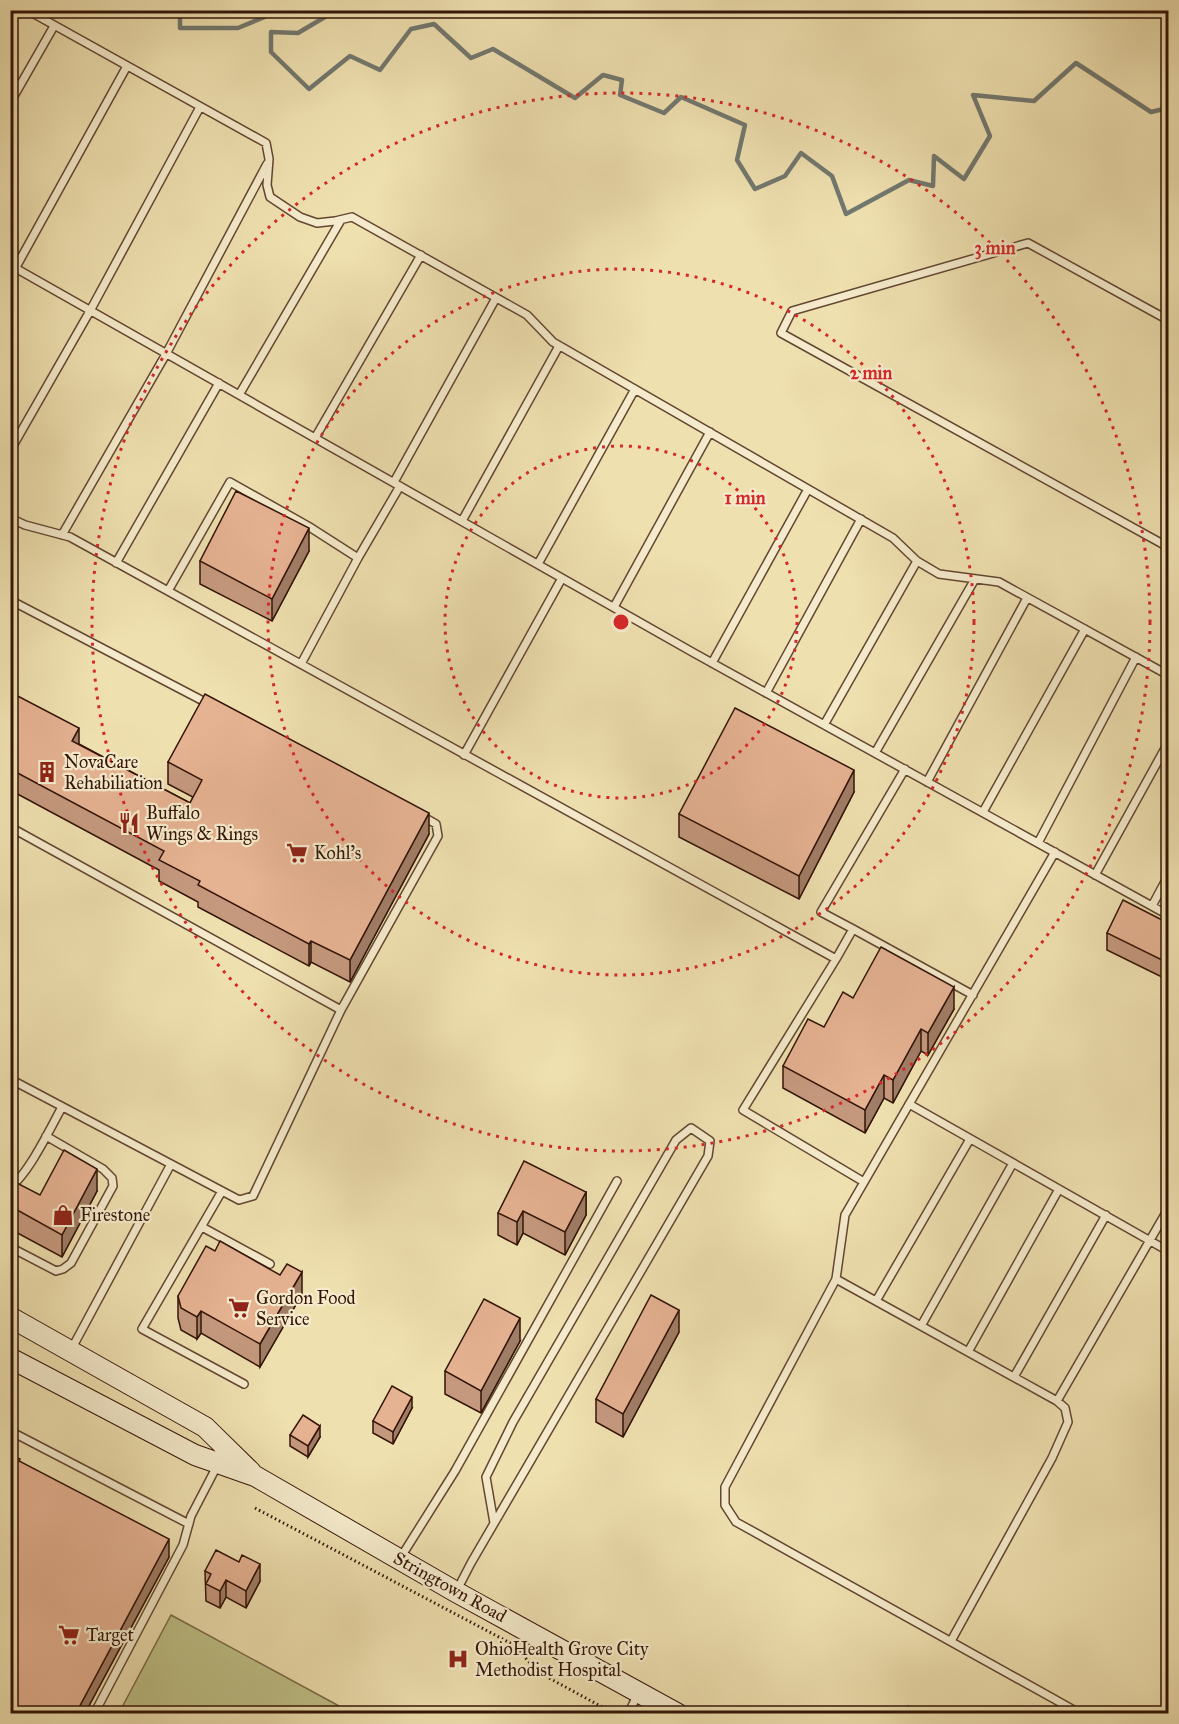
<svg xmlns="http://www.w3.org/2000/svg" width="1179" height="1724" font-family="'IM FELL Great Primer',serif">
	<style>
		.green { fill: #bfc187; stroke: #796a47; stroke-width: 1.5 }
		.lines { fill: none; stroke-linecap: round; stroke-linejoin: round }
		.stream { stroke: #72786f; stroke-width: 4.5 }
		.lane-casing { stroke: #624731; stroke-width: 10 }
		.secondary-casing { stroke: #331407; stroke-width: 22 }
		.path { stroke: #331407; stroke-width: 3; stroke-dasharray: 1.5 3; stroke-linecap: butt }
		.lane { stroke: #f5ebcc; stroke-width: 7 }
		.secondary { stroke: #f5ebcc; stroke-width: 20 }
		.wall { fill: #c5997e; stroke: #331407; stroke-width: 1.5 }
		.shaded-wall { fill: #a07d66; stroke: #331407; stroke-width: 1.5 }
		.building { fill: #e5b292; stroke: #331407; stroke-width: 1.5 }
		.ring { fill: none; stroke: #d62828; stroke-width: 3; stroke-dasharray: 3 6 }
		.labels { text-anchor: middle; stroke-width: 4.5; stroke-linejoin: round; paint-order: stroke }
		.poi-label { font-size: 18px; fill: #331407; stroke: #f5ebcc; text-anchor: start }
		.street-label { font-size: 18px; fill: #331407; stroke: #f5ebcc }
		.centre { fill: #d62828; stroke: #f5ebcc; stroke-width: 3 }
		.ring-label { font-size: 18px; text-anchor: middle; font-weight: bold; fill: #d62828; stroke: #f5ebcc; stroke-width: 4.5; stroke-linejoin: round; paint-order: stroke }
	</style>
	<rect width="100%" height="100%" fill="#efe0b0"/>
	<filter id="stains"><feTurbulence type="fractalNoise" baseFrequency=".00333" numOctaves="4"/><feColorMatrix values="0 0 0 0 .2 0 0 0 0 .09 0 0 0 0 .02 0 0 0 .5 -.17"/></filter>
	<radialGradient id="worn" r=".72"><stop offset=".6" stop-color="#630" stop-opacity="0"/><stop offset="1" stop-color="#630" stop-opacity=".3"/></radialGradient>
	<path class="green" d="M171,1615L352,1713H119Z"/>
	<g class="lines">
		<path class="stream" d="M194,10L180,13V28H238L267,16L271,10
			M330,10V14L298,33L271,32V52L309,89L350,56L380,70L411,29L434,24L471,58L493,49L575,98L603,75L622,80L620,95L664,113L681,97L745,125L737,160L755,189L785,176L801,153L832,176L846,214L909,180L933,186L934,156L964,179L990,136L973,95L1034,101L1076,63L1151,112L1168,108"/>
		<defs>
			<path id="lane" d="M27,10L266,143L269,159L267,185L270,197L300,217L317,223L335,221L352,217L527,315L553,342L893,538L917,561L939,574L999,582L1168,675
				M10,103L54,26
				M10,265L694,653L1168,915
				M10,278L127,66
				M1168,320L1028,243L792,311L781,333L1168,547
				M239,395L341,220
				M315,438L421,255
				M10,451L90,311L200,107
				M394,482L496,298
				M10,518L25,525L70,537L836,959L853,929L973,995
				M462,521L559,346
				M62,535L166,354L267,164
				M358,558L400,486
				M116,563L219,383
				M538,564L635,389
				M168,591L230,482L308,526L358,558L301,664
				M10,600L207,703
				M614,607L710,432
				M712,663L808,489
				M766,693L861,519
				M824,725L917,561
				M875,753L975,579
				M464,755L562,578
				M927,782L1027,598
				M983,812L1085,629
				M10,827L341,1010L253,1196L239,1200L10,1079
				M1038,843L1136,657
				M1055,852L845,1215L836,1279L725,1487V1505L736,1522L1081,1714
				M1095,875L1168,743
				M1152,906L1168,876
				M853,929L821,912L905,769
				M836,959L743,1110L864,1182
				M341,1010L438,836L436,824L422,816
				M909,1104L1168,1251
				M10,1187C28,1175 51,1127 62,1107
				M222,1191L142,1329L244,1384
				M202,1227L270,1264
				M10,1247L56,1271L63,1269L71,1263L113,1186L112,1178L103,1169L46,1136
				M836,1279L1057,1401L1168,1209
				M876,1301L970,1139
				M921,1326L1013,1163
				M71,1350L171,1164
				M968,1352L1059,1189
				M1014,1377L1106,1215
				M10,1431L189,1524
				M401,1557L455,1471L617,1181
				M457,1590L471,1563L708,1156L710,1141L691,1128L676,1140L513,1422L486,1477L494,1523
				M951,1641L1052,1458L1068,1422L1065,1408L1057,1401
				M94,1714L183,1545L191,1516L217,1466
				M628,1714L638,1694"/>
			<path id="secondary" d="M10,1317L205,1427L251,1472
				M10,1358L195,1455L255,1476L456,1592L678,1714"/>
		</defs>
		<use href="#lane" class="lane-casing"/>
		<use href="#secondary" class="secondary-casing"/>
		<path class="path" d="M255,1508L514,1645L538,1672L615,1714"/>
		<use href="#lane" class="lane"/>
		<use href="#secondary" class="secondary"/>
	</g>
	<path class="wall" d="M309,551L272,621L200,584V561Z
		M10,692L79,744L190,803L193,797L168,784V762L429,834L350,982L311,962L309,966L198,907V902L159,881V870L10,790Z
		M854,792L799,899L679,837V814Z
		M1168,923L1166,979L1107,950V933Z
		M853,998L954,1009L928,1055L921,1051L893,1103L884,1098L865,1133L783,1088V1066L824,1027Z
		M10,1191L40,1195L97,1191L62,1257L10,1229Z
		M586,1192V1215L565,1255L523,1233L517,1245L498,1235V1213Z
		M215,1251L302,1294L260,1367L201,1333L197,1339L181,1330L178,1318V1296Z
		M679,1332L623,1437L596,1422V1399Z
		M520,1341L481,1413L445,1394V1371Z
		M412,1408L393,1444L373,1433V1421Z
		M290,1435L320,1437L308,1457L290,1446Z
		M20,1462L169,1557L85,1713H10Z
		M205,1571L260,1581L246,1608L226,1597L220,1608L206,1601Z"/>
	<path class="shaded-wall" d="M309,528V551L272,621V599Z
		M79,728V750L72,741Z
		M854,770V792L799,899V876Z
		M429,813V834L350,982V960Z
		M311,941V962L309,966V944Z
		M1168,958V975L1166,979V962Z
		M954,987V1009L928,1055V1033Z
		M921,1029V1051L893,1103V1080Z
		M884,1075V1098L865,1133V1110Z
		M97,1169V1191L62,1257V1235Z
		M586,1192V1215L565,1255V1232Z
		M523,1211V1233L517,1245V1222Z
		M302,1272V1294L260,1367V1344Z
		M679,1310V1332L623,1437V1414Z
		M201,1311V1333L197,1339V1317Z
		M520,1318V1341L481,1413V1391Z
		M412,1397V1408L393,1444V1432Z
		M320,1426V1437L308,1457V1446Z
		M169,1539V1557L85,1713H76Z
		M260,1564V1581L246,1608V1591Z
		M226,1580V1597L220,1608V1591Z"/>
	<path class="building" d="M236,491L309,528L272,599L200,561Z
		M10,692L79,728L72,741L190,803L202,780L168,762L205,694L429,813L350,960L311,941L309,944L198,885L200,881L159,860L164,851L10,769Z
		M735,708L854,770L799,876L679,814Z
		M1123,900L1168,923V958L1166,962L1107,933Z
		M881,947L954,987L928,1033L921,1029L893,1080L884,1075L865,1110L783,1066L808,1019L824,1027L843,992L853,998Z
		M64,1150L97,1169L62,1235L10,1206V1191L15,1182L40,1195Z
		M524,1161L586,1192L565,1232L523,1211L517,1222L498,1213Z
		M220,1241L280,1275L287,1264L302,1272L260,1344L201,1311L197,1317L181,1308L178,1296L206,1246L215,1251Z
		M651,1295L679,1310L623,1414L596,1399Z
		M484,1299L520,1318L481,1391L445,1371Z
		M392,1386L412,1397L393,1432L373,1421Z
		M303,1415L320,1426L308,1446L290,1435Z
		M10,1454L20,1459L19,1461L169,1539L76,1713H59L51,1709L49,1713H10Z
		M216,1550L239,1562L242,1555L260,1564L246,1591L226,1580L220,1591L206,1584L211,1574L205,1571Z
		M908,1706L921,1713H904Z"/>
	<g class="ring">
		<circle cx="621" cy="622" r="176"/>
		<circle cx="621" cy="622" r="353"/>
		<circle cx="621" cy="622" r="529"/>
	</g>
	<defs>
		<symbol id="building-bare" viewBox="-9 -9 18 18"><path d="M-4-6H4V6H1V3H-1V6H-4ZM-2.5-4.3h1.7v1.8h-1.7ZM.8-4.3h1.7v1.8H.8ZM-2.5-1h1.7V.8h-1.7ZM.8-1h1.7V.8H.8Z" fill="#8f2418" stroke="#f5ebcc" stroke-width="2.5" paint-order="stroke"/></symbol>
		<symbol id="restaurant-bare" viewBox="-9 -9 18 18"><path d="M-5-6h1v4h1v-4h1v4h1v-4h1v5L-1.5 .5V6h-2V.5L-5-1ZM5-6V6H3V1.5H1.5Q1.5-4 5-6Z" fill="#8f2418" stroke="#f5ebcc" stroke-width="2.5" paint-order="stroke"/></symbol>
		<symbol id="supermarket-bare" viewBox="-9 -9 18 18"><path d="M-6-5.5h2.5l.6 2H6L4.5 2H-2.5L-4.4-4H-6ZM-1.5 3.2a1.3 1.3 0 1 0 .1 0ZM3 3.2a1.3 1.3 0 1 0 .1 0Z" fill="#8f2418" stroke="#f5ebcc" stroke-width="2.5" paint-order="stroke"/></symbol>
		<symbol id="shop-bare" viewBox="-9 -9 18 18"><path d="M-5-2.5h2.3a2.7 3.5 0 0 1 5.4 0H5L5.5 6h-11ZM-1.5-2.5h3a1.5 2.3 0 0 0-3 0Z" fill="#8f2418" stroke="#f5ebcc" stroke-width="2.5" paint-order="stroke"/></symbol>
		<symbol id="hospital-bare" viewBox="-9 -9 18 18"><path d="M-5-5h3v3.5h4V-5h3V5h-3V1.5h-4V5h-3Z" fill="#8f2418" stroke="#f5ebcc" stroke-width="2.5" paint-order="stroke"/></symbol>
	</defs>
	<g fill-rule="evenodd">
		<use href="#building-bare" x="32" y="757" width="30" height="30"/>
		<use href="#restaurant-bare" x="114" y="808" width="30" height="30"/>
		<use href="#supermarket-bare" x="282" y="838" width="30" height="30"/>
		<use href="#shop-bare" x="48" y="1200" width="30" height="30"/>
		<use href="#supermarket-bare" x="224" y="1293" width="30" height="30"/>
		<use href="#supermarket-bare" x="54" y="1620" width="30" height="30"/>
		<use href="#hospital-bare" x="443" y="1644" width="30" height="30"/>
	</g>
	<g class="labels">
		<g class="poi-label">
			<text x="64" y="768">NovaCare<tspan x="64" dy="21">Rehabiliation</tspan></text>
			<text x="146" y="819">Buffalo<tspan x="146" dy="21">Wings &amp; Rings</tspan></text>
			<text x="314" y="859">Kohl's</text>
			<text x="80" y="1221">Firestone</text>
			<text x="256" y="1304">Gordon Food<tspan x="256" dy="21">Service</tspan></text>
			<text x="86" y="1641">Target</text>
			<text x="475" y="1655">OhioHealth Grove City<tspan x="475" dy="21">Methodist Hospital</tspan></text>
		</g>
		<g class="street-label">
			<text transform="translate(450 1587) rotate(29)" y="6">Stringtown Road</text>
		</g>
	</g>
	<circle cx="621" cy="622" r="9" class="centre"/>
	<g class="ring-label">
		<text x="995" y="254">3 min</text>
		<text x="871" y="379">2 min</text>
		<text x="745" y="504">1 min</text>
	</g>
	<rect width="1179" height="1724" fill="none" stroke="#efe0b0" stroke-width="36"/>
	<rect x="12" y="12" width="1155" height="1700" fill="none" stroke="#331407" stroke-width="3"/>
	<rect x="18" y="18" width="1143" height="1688" fill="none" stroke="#331407" stroke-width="1.5"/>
	<rect width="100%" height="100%" filter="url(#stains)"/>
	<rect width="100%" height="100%" fill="url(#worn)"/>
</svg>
